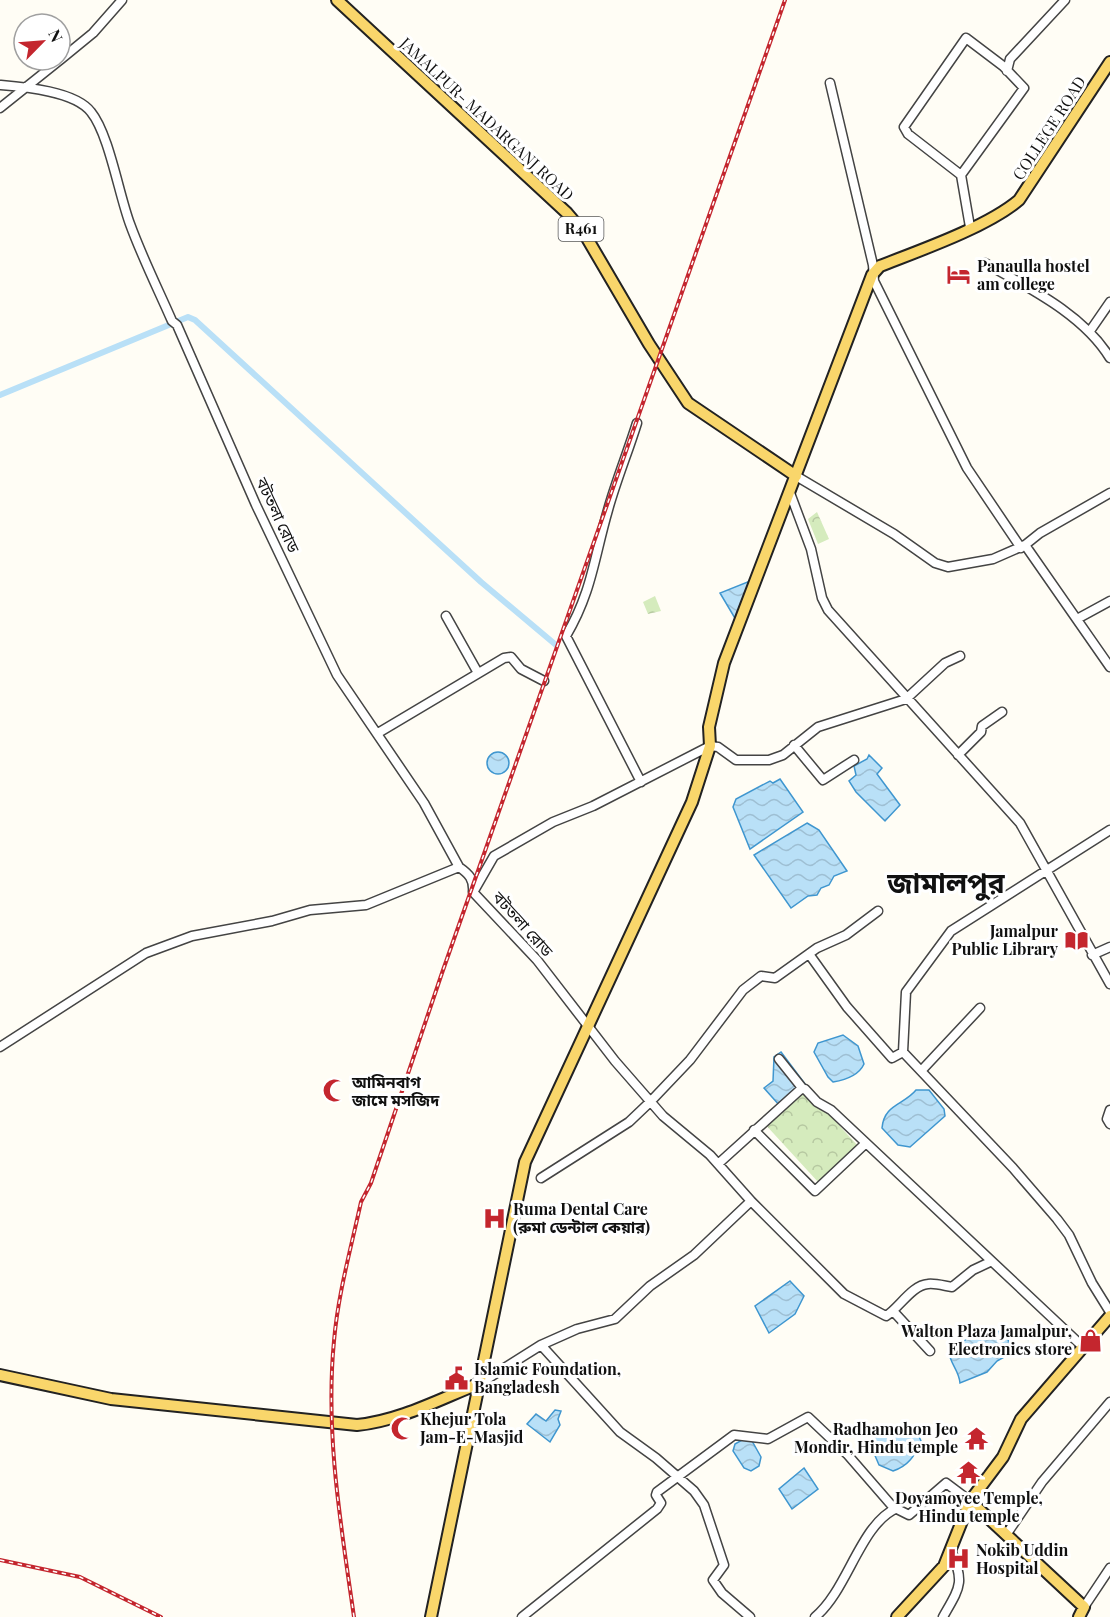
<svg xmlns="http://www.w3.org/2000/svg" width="1110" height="1617" font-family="'Playfair Display','Noto Sans Bengali',serif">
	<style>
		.park { fill: url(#park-crowns) }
		.water { fill: url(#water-waves); stroke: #3f96cf; stroke-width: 1.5 }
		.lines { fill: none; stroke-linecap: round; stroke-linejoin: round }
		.canal { stroke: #b9e0f7; stroke-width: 6 }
		.minor-casing { stroke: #444; stroke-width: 11 }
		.major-casing { stroke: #222; stroke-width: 14 }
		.minor { stroke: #fff; stroke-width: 8 }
		.major { stroke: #f9d66b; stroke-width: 10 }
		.rail-casing { stroke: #c4262e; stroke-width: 4 }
		.rail { stroke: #fff; stroke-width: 1.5; stroke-dasharray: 4.5; stroke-linecap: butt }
		.labels { text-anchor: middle; stroke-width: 6; stroke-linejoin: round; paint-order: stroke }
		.shield { fill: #fff; stroke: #585858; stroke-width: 1.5 }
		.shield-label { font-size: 15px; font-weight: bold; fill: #111 }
		.street-label { font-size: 16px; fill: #111; stroke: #fff }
		.poi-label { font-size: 16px; font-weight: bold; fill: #111; stroke: #fff; text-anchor: start }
		.town-label { font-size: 28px; font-weight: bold; fill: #111; stroke: #fff }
	</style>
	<defs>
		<pattern id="park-crowns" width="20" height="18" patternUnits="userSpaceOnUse" patternTransform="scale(1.5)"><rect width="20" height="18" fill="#d5ebbd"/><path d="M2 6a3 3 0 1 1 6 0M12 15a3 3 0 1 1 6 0" fill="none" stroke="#b6c8a1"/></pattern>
		<pattern id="water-waves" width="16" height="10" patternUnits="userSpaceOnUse" patternTransform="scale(1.5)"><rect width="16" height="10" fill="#b9e0f7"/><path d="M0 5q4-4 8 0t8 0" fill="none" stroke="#9ebfd3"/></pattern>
	</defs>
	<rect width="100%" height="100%" fill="#fffdf5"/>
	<path class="park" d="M817,512L829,539L818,544L808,519Z
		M655,596L661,611L648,614L643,602Z
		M803,1086L858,1146L819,1183L763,1122Z"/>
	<path class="water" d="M750,581L736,620L720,593Z
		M487 763a11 11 0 1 1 22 0a11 11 0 1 1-22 0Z
		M869,755L882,768L877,774L900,805L885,821L856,792L849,781L856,775L854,766L867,759Z
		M780,779L803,812L750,849L733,807L736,799L770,781L773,783Z
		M807,823L819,830L847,871L834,876L829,885L821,888L817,895L808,896L791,908L754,855Z
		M843,1035L858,1046L864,1064C859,1075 845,1080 833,1082L828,1077L814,1052L818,1043Z
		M781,1052L805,1084L780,1106L764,1088L773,1081L774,1057Z
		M916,1090H929L944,1109L945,1116L910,1147L898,1145L882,1128C884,1104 904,1105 916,1090Z
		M790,1281L804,1296L795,1314L769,1333L755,1306Z
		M1006,1330L1011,1353L997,1361L987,1372L960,1383C959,1370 950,1364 949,1352L968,1338Z
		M555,1410L561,1411L558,1419L560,1425L550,1442L527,1424L536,1414L546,1421Z
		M898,1428L917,1432L921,1441C915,1456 908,1466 893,1471L879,1465L868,1439L871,1434L880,1435Z
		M742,1440L752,1441L761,1457L759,1466L751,1471L744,1468L733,1451L735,1444Z
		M804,1468L818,1489L792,1509L779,1489Z"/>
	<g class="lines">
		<path class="canal" d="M0,395L188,317L195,320L481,582L556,645"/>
		<defs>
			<path id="minor" d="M60,60L93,33L122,0
				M1007,71L1010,59L1065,0
				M830,83L873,265L874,281L967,468L1021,548
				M0,85C24,87 75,91 91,112C109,134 119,195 130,224C142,257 158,289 172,321L177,325L256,505L337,675L424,803L459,867C469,874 474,879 473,892L537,960L615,1061L663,1116L710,1155L751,1201L844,1294L886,1316C899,1308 912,1285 928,1284C935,1283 945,1286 952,1287L973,1270L990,1262
				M0,108L60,60
				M961,175L908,134L904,127L966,38L1003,66L1024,88L961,175L970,227
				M985,263C1029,288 1083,314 1110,358
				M1090,331L1110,302
				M637,423C628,452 616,481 608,510C594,558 592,592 566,636L641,782
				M796,476L894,534L935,563L948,567L993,559L1025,545L1110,667
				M790,493L811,549L822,598L828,610L1020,823L1110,984
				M1025,545L1040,533L1110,493
				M446,616L478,673
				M1077,619L1110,601
				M378,733L504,658L511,657L521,669L544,681
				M794,745L823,780L854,760
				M958,755L981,732L982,726L1002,712
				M475,889L494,856L553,822L593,806L710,746L718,747L736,760H769L783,755L818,727L906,699L945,663L960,656
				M809,954L847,1007L892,1058L903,1052L1013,1168L1057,1219L1069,1235L1092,1283L1110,1312
				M1092,955L1110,947
				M0,1047L146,953L192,936L272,921L310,910L366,905L459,867
				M903,1052L906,992L951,931L1110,830
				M779,1059L803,1089
				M921,1071L980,1008
				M651,1101L690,1060L743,990L761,976L775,978L817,948L846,935L878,911
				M1110,1110L1107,1119L1110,1124
				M754,1130L815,1191L866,1143
				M718,1164L801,1089H805L817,1102L831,1110L1082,1346
				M541,1178L629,1122L650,1102
				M893,1311L930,1351
				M541,1345L620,1432L656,1458L694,1491L704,1505L724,1565L713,1580L722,1593L750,1617
				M479,1384L541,1345L577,1329L615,1319L650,1286L694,1255L751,1201
				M1006,1535L1042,1482L1110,1402
				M1084,1607L1110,1568
				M522,1617L657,1509L661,1503L656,1495L657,1492L734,1435L768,1439L808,1417L847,1454L893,1507L909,1515L946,1483L970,1501
				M815,1617C848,1590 860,1524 897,1508
				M943,1617C960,1587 965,1583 951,1550"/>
			<path id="major" d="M337,0L567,213L584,233L649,344L688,403L796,476
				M0,1375L111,1399L357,1425C399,1421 440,1399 478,1384
				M970,1501L1084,1607L1079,1617
				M431,1617L525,1162L692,802L710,746L709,727L724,663L872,275L880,266C921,250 987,227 1019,200L1110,62
				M897,1617L944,1566L970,1501L1003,1457L1021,1419L1110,1316"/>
		</defs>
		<use href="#minor" class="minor-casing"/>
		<use href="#major" class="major-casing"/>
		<use href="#minor" class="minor"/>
		<use href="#major" class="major"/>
		<defs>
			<path id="rail" d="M0,1560L80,1577L161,1617
				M354,1617C341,1526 325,1433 334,1341C338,1294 351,1248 361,1202L371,1183L442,973L785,0"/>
		</defs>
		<use href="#rail" class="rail-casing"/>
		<use href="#rail" class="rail"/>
	</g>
	<defs>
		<symbol id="hotel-bare" viewBox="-9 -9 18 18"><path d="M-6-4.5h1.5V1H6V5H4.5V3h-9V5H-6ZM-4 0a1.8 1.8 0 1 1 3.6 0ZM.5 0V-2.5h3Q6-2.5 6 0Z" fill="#c4262e" stroke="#fff" stroke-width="2.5" paint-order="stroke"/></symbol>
		<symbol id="library-bare" viewBox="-9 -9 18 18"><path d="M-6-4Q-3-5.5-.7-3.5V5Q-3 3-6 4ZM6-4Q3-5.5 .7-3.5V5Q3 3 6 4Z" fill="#c4262e" stroke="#fff" stroke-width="2.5" paint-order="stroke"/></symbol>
		<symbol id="mosque-bare" viewBox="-9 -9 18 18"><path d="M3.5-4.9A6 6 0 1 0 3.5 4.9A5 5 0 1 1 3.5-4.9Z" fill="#c4262e" stroke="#fff" stroke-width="2.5" paint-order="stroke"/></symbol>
		<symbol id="hospital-bare" viewBox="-9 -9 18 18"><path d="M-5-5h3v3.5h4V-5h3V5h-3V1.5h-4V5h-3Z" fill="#c4262e" stroke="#fff" stroke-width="2.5" paint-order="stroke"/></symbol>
		<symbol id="shop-bare" viewBox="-9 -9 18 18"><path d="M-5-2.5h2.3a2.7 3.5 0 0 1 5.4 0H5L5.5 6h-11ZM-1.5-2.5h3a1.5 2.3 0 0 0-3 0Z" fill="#c4262e" stroke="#fff" stroke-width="2.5" paint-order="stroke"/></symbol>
		<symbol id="civic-bare" viewBox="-9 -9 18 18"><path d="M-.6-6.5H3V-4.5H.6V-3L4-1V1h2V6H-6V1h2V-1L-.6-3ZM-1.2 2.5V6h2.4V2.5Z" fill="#c4262e" stroke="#fff" stroke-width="2.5" paint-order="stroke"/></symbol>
		<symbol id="temple-bare" viewBox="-9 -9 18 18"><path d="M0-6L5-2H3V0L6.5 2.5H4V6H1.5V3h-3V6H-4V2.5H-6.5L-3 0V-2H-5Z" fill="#c4262e" stroke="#fff" stroke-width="2.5" paint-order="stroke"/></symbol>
	</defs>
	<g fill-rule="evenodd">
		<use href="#hotel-bare" x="942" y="258" width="33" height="33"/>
		<use href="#library-bare" x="1060" y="924" width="33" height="33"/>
		<use href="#mosque-bare" x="318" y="1074" width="33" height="33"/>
		<use href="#hospital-bare" x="478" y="1202" width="33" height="33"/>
		<use href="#shop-bare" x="1074" y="1324" width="33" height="33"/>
		<use href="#civic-bare" x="440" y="1362" width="33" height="33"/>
		<use href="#mosque-bare" x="386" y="1412" width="33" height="33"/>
		<use href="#temple-bare" x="960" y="1422" width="33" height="33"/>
		<use href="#temple-bare" x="952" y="1456" width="33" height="33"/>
		<use href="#hospital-bare" x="942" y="1542" width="33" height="33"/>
	</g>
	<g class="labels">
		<rect class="shield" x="558.5" y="217" width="45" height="24" rx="4.5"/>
		<g class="shield-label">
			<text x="581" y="234">R461</text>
		</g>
		<g class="street-label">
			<text transform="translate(487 119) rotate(43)" y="6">JAMALPUR- MADARGANJ ROAD</text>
			<text transform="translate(1049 128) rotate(-57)" y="6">COLLEGE ROAD</text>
			<text transform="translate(278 515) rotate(65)" y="6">বটতলা রোড</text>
			<text transform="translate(523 924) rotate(48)" y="6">বটতলা রোড</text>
		</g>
		<g class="poi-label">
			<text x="977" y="272">Panaulla hostel<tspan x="977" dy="18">am college</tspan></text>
			<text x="1058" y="937" text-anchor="end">Jamalpur<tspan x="1058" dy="18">Public Library</tspan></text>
			<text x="352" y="1088">আমিনবাগ<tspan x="352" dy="18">জামে মসজিদ</tspan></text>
			<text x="513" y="1215">Ruma Dental Care<tspan x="513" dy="18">(রুমা ডেন্টাল কেয়ার)</tspan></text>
			<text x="1072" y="1337" text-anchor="end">Walton Plaza Jamalpur,<tspan x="1072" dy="18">Electronics store</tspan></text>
			<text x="474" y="1375">Islamic Foundation,<tspan x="474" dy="18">Bangladesh</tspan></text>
			<text x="420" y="1425">Khejur Tola<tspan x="420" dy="18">Jam-E-Masjid</tspan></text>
			<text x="958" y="1435" text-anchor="end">Radhamohon Jeo<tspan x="958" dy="18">Mondir, Hindu temple</tspan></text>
			<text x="969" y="1504" text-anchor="middle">Doyamoyee Temple,<tspan x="969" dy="18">Hindu temple</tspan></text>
			<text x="976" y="1556">Nokib Uddin<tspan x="976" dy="18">Hospital</tspan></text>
		</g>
		<g class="town-label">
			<text x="946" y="893">জামালপুর</text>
		</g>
	</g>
	<g transform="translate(42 42) rotate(65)"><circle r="28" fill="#ffffff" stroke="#a0a0a0" stroke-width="1.5"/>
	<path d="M0-4.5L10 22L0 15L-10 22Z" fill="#c4262e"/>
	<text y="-9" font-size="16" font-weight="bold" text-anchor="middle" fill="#111111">N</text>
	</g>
</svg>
